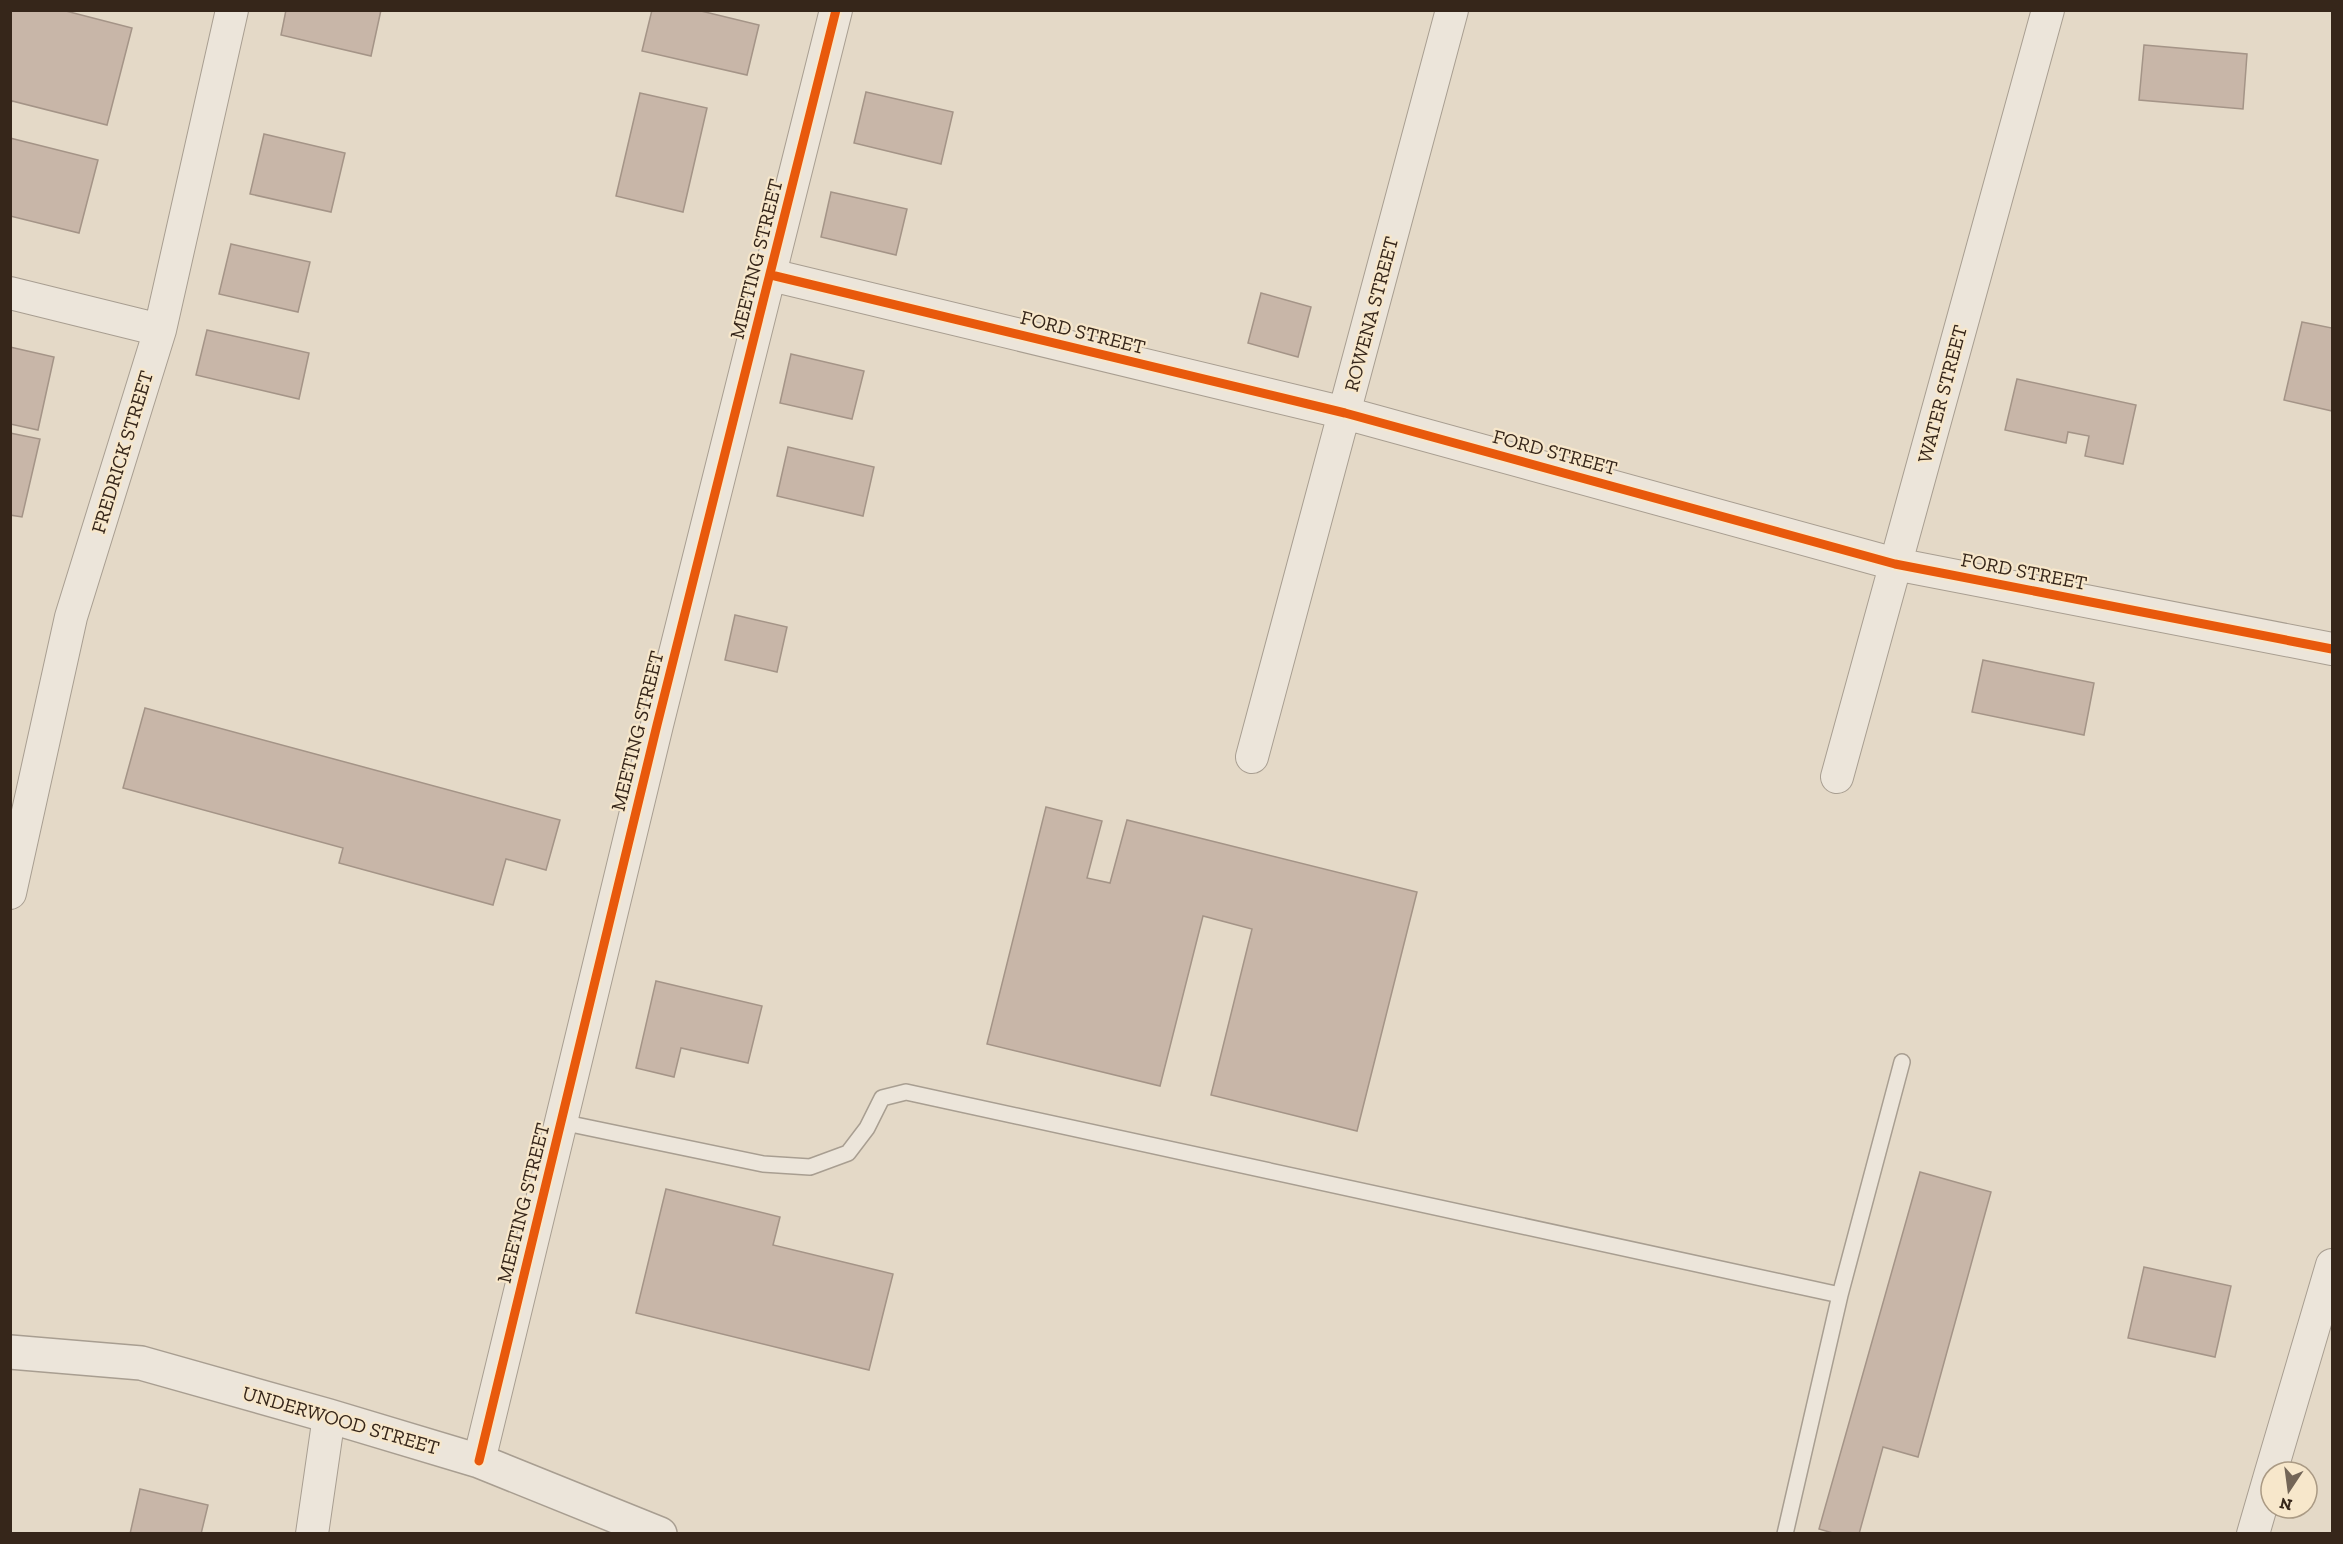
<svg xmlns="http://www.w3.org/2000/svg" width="2343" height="1544" font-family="'Zilla Slab',serif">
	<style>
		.building { fill: #c8b6a8; stroke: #a49487; stroke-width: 1.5 }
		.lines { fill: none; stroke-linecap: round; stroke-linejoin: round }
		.service-casing { stroke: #a89e91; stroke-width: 18 }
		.minor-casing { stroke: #a89e91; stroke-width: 34 }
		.tertiary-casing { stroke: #a89e91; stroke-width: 36 }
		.service { stroke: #ece5da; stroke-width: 15 }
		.minor { stroke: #ece5da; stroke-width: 32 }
		.tertiary { stroke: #ece5da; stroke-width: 33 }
		.cycleway-casing { stroke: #f7e7cb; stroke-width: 13 }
		.cycleway { stroke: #e8590c; stroke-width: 9 }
		.labels { text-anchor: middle; stroke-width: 4.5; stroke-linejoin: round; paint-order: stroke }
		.street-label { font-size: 20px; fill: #36261a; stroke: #f7e7cb }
	</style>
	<rect width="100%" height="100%" fill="#e4d9c7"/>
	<path class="building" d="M10,10H62L132,28L107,125L12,101L10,106Z
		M286,10H381L371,56L281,35Z
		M652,10H697L759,25L747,75L642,51Z
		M2144,45L2247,54L2243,109L2139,100Z
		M866,92L953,112L941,164L854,143Z
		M640,93L707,108L683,212L616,196Z
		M264,134L345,153L331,212L250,194Z
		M10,138L98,160L79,233L10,216Z
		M831,192L907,209L896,255L821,237Z
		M231,244L310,262L298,312L219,294Z
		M1261,293L1311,307L1298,357L1248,343Z
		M2302,322L2332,328V411L2284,400Z
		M207,330L309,353L299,399L196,375Z
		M10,347L54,357L38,430L10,424Z
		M791,354L864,371L852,419L780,403Z
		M2017,379L2136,405L2123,464L2085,456L2089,436L2068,432L2066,443L2005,430Z
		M10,433L40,439L22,517L10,515Z
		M788,447L874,467L863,516L777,496Z
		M735,615L787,627L777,672L725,660Z
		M1983,660L2094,683L2084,735L1972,712Z
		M145,708L560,820L546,870L506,859L493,905L339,863L343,848L123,788Z
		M1046,807L1102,821L1087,878L1110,883L1127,820L1417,892L1357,1131L1211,1095L1252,929L1203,916L1160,1086L987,1044Z
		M656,981L762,1006L748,1063L681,1048L674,1077L636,1068Z
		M1920,1172L1991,1192L1918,1457L1883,1447L1859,1534H1836L1819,1529Z
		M666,1189L780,1217L773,1245L893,1274L869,1370L636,1313Z
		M2144,1267L2231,1286L2215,1357L2128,1338Z
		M140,1489L208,1505L201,1534H130Z"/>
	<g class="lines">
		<defs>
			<path id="service" d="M561,1122L763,1164L810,1167L848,1153L867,1128L882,1098L906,1092L1840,1295L1902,1062
				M1785,1534L1840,1295"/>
			<path id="minor" d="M771,275L1345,413L1895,564L2332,649
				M10,293L160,330
				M1252,757L1452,10
				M1837,777L2048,10
				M10,893L71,617L160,330L232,10
				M479,1461L657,725L836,10
				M2271,1472L2332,1265
				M312,1534L329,1416
				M2253,1534L2271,1472"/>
			<path id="tertiary" d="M10,1352L141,1363L329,1416L479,1461L660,1534"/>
		</defs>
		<use href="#service" class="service-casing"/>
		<use href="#minor" class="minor-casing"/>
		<use href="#tertiary" class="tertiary-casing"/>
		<use href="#service" class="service"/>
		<use href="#minor" class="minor"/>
		<use href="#tertiary" class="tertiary"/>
		<defs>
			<path id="cycleway" d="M771,275L1345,413L1895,564L2332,649
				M479,1461L657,725L836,10"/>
		</defs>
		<use href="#cycleway" class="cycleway-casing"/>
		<use href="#cycleway" class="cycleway"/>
	</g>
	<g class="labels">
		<g class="street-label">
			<text transform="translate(756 259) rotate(-76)" y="7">MEETING STREET</text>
			<text transform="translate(1371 314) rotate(-75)" y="7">ROWENA STREET</text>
			<text transform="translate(1083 332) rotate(14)" y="7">FORD STREET</text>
			<text transform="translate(1942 394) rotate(-75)" y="7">WATER STREET</text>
			<text transform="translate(122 452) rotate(-73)" y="7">FREDRICK STREET</text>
			<text transform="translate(1555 452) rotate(15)" y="7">FORD STREET</text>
			<text transform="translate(2024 571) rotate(11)" y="7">FORD STREET</text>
			<text transform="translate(637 731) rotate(-76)" y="7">MEETING STREET</text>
			<text transform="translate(523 1203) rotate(-76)" y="7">MEETING STREET</text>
			<text transform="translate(341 1420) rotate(16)" y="7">UNDERWOOD STREET</text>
		</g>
	</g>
	<rect width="2343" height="1544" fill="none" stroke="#36261a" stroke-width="24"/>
	<g transform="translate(2289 1490) rotate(193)"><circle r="28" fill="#f7e7cb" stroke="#aa9a84" stroke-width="1.5"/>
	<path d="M0-4.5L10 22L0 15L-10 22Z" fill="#736557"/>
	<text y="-9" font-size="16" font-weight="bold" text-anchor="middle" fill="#36261a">N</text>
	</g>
</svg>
